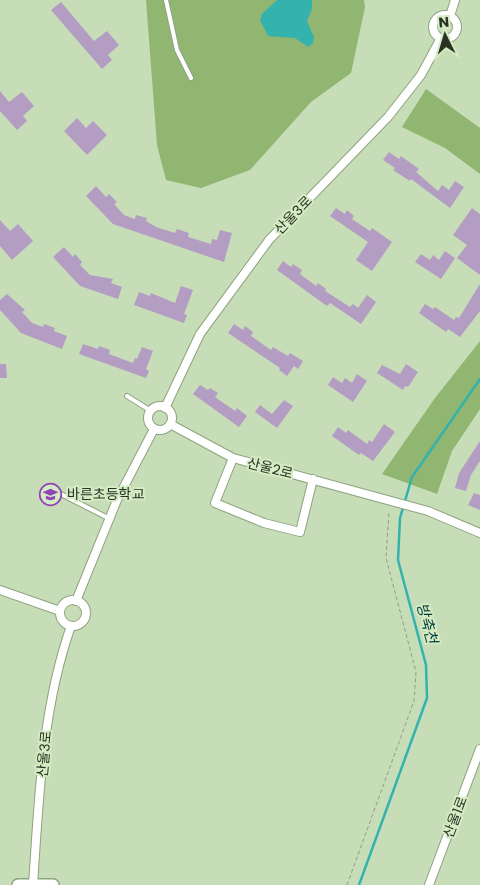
<svg xmlns="http://www.w3.org/2000/svg" width="480" height="885" font-family="Poppins,'Noto Sans KR',sans-serif">
	<style>
		.green { fill: #90b671 }
		.water { fill: #33b2ae }
		.lines { fill: none; stroke-linecap: round; stroke-linejoin: round }
		.stream { stroke: #33b2ae; stroke-width: 2.5 }
		.building { fill: #b49dc2 }
		.lane-casing { stroke: #8ea37f; stroke-width: 6 }
		.street-casing { stroke: #8ea37f; stroke-width: 10 }
		.secondary-casing { stroke: #8ea37f; stroke-width: 14 }
		.path { stroke: #90a183; stroke-width: 1; stroke-dasharray: 4 2.5; stroke-linecap: butt }
		.lane { stroke: #fff; stroke-width: 4 }
		.street { stroke: #fff; stroke-width: 8 }
		.secondary { stroke: #fff; stroke-width: 11 }
		.labels { text-anchor: middle; stroke-width: 4; stroke-linejoin: round; paint-order: stroke }
		.street-label { font-size: 14px; fill: #2a3223; stroke: #d4ebc4 }
		.poi-label { font-size: 14px; fill: #2a3223; stroke: #d4ebc4; text-anchor: start }
		.water-label { font-size: 15px; font-style: italic; fill: #023d3b; stroke: #d4ebc4 }
	</style>
	<rect width="100%" height="100%" fill="#c7ddb7"/>
	<path class="green" d="M146,0H364L365,7L351,73L311,102L250,170L201,188L166,180L157,145Z
		M426,89L480,128V174L445,148L402,127Z
		M480,341V409L452,451L437,494L382,474L435,398Z"/>
	<path class="water" d="M277,0H312V9L307,21L314,37L313,43L308,47L295,38L268,36L260,20L262,14Z"/>
	<g class="lines">
		<path class="stream" d="M359,885L427,698L426,665L398,560L400,518L412,477L480,379"/>
	</g>
	<path class="building" d="M61,2L94,41L107,31L119,45L108,55L112,60L102,69L51,10Z
		M0,91L9,102L22,92L34,106L23,116L27,121L17,130L0,111Z
		M77,118L86,128L93,121L107,135L87,155L64,131Z
		M389,152L399,159L401,156L419,169L416,172L438,191L442,185L449,190L455,181L464,187L450,208L411,179L410,181L393,170L395,168L383,160Z
		M96,186L106,197L109,194L117,202L114,204L124,215L135,219L136,215L147,218L146,221L156,227L175,233L177,229L189,233L188,237L211,244L212,239L217,240L220,230L232,233L224,262L113,224L86,196Z
		M336,208L345,214L347,210L354,216L352,219L370,231L372,228L392,242L372,271L356,260L368,242L330,216Z
		M472,208L480,214V275L457,258L467,245L453,235Z
		M0,220L10,231L18,224L33,241L12,260L0,246Z
		M64,247L73,257L75,254L82,262L80,265L90,275L113,279L111,283L122,287L118,299L80,286L53,257Z
		M445,251L455,258L441,279L415,262L421,254L430,260L433,255L439,260Z
		M283,261L291,267L293,264L302,270L300,274L316,286L318,283L326,289L325,291L350,307L353,304L358,308L367,295L376,302L361,324L330,303L327,306L277,270Z
		M480,284V311L460,337L448,329L446,332L419,313L425,304L433,309L435,307L454,320L456,317L459,318Z
		M181,286L193,290L184,314L187,315L184,323L134,305L139,292L150,296L151,293L175,303Z
		M7,294L25,310L22,312L32,323L43,327L44,324L55,328L54,331L67,336L62,349L21,333L0,310V300Z
		M234,324L243,330L245,326L253,332L251,336L271,350L273,347L288,356L290,353L303,361L298,369L294,366L287,376L279,370L280,368L228,333Z
		M83,344L98,349L99,346L110,350L109,354L133,363L135,358L137,359L142,347L153,351L146,369L149,371L146,378L79,354Z
		M0,364H6L7,378H0Z
		M406,364L418,372L408,387L405,386L403,390L377,373L382,365L400,374Z
		M357,374L367,381L353,402L328,385L333,377L342,383L345,378L352,383Z
		M200,385L208,390L210,388L218,393L215,397L235,411L237,408L247,416L239,427L193,394Z
		M284,400L293,406L277,428L255,412L260,405L272,414Z
		M384,424L395,432L373,461L361,453L359,455L332,436L338,427L346,433L348,430L367,444L369,440L372,442Z
		M480,441V461L471,475L466,491L455,488L459,473Z
		M474,493L480,495V510L468,505Z"/>
	<g class="lines">
		<defs>
			<path id="lane" d="M166,0L177,50L191,78
				M127,396L151,411
				M57,492L110,519"/>
			<path id="street" d="M433 27a12 12 0 1 1 24 0a12 12 0 1 1-24 0Z
				M450,16L455,0
				M148 418a12 12 0 1 1 24 0a12 12 0 1 1-24 0Z
				M165,408L200,334L269,240L388,117L421,75L441,38
				M170,424L233,458L428,511L480,533
				M233,458L215,503L264,523L300,532L313,479
				M0,590L60,611
				M60 613a13 13 0 1 1 26 0a13 13 0 1 1-26 0Z
				M76,601L117,500L154,429
				M33,885C39,798 42,708 71,626
				M429,885L480,749"/>
			<path id="secondary" d="M18,885H53"/>
		</defs>
		<use href="#lane" class="lane-casing"/>
		<use href="#street" class="street-casing"/>
		<use href="#secondary" class="secondary-casing"/>
		<path class="path" d="M347,885L414,701L416,672L386,558L389,512"/>
		<use href="#lane" class="lane"/>
		<use href="#street" class="street"/>
		<use href="#secondary" class="secondary"/>
	</g>
	<defs>
		<symbol id="school-ring" viewBox="-11 -11 22 22"><circle r="9.5" fill="#d4ebc4" stroke="#9146b8" stroke-width="1.5"/><path d="M0-5L7-2L0 1L-7-2ZM-4 1L0 2.5L4 1V4Q0 6-4 4Z" fill="#9146b8"/></symbol>
	</defs>
	<g fill-rule="evenodd">
		<use href="#school-ring" x="38" y="482" width="25" height="25"/>
	</g>
	<g class="labels">
		<g class="street-label">
			<text transform="translate(293 215) rotate(-46)" y="5">산울3로</text>
			<text transform="translate(270 468) rotate(14)" y="5">산울2로</text>
			<text transform="translate(44 754) rotate(-85)" y="5">산울3로</text>
			<text transform="translate(455 817) rotate(-69)" y="5">산울1로</text>
		</g>
		<g class="poi-label">
			<text x="67" y="499">바른초등학교</text>
		</g>
		<g class="water-label">
			<text transform="translate(427 623) rotate(75)" y="5">방축천</text>
		</g>
	</g>
	<g transform="translate(445 35) rotate(355)" stroke="#d4ebc4" stroke-width="4" paint-order="stroke">
	<path d="M0-4L9 19L0 12L-9 19Z" fill="#2a3223"/>
	<text y="-8" font-size="14" font-weight="bold" text-anchor="middle" fill="#2a3223">N</text>
	</g>
</svg>
